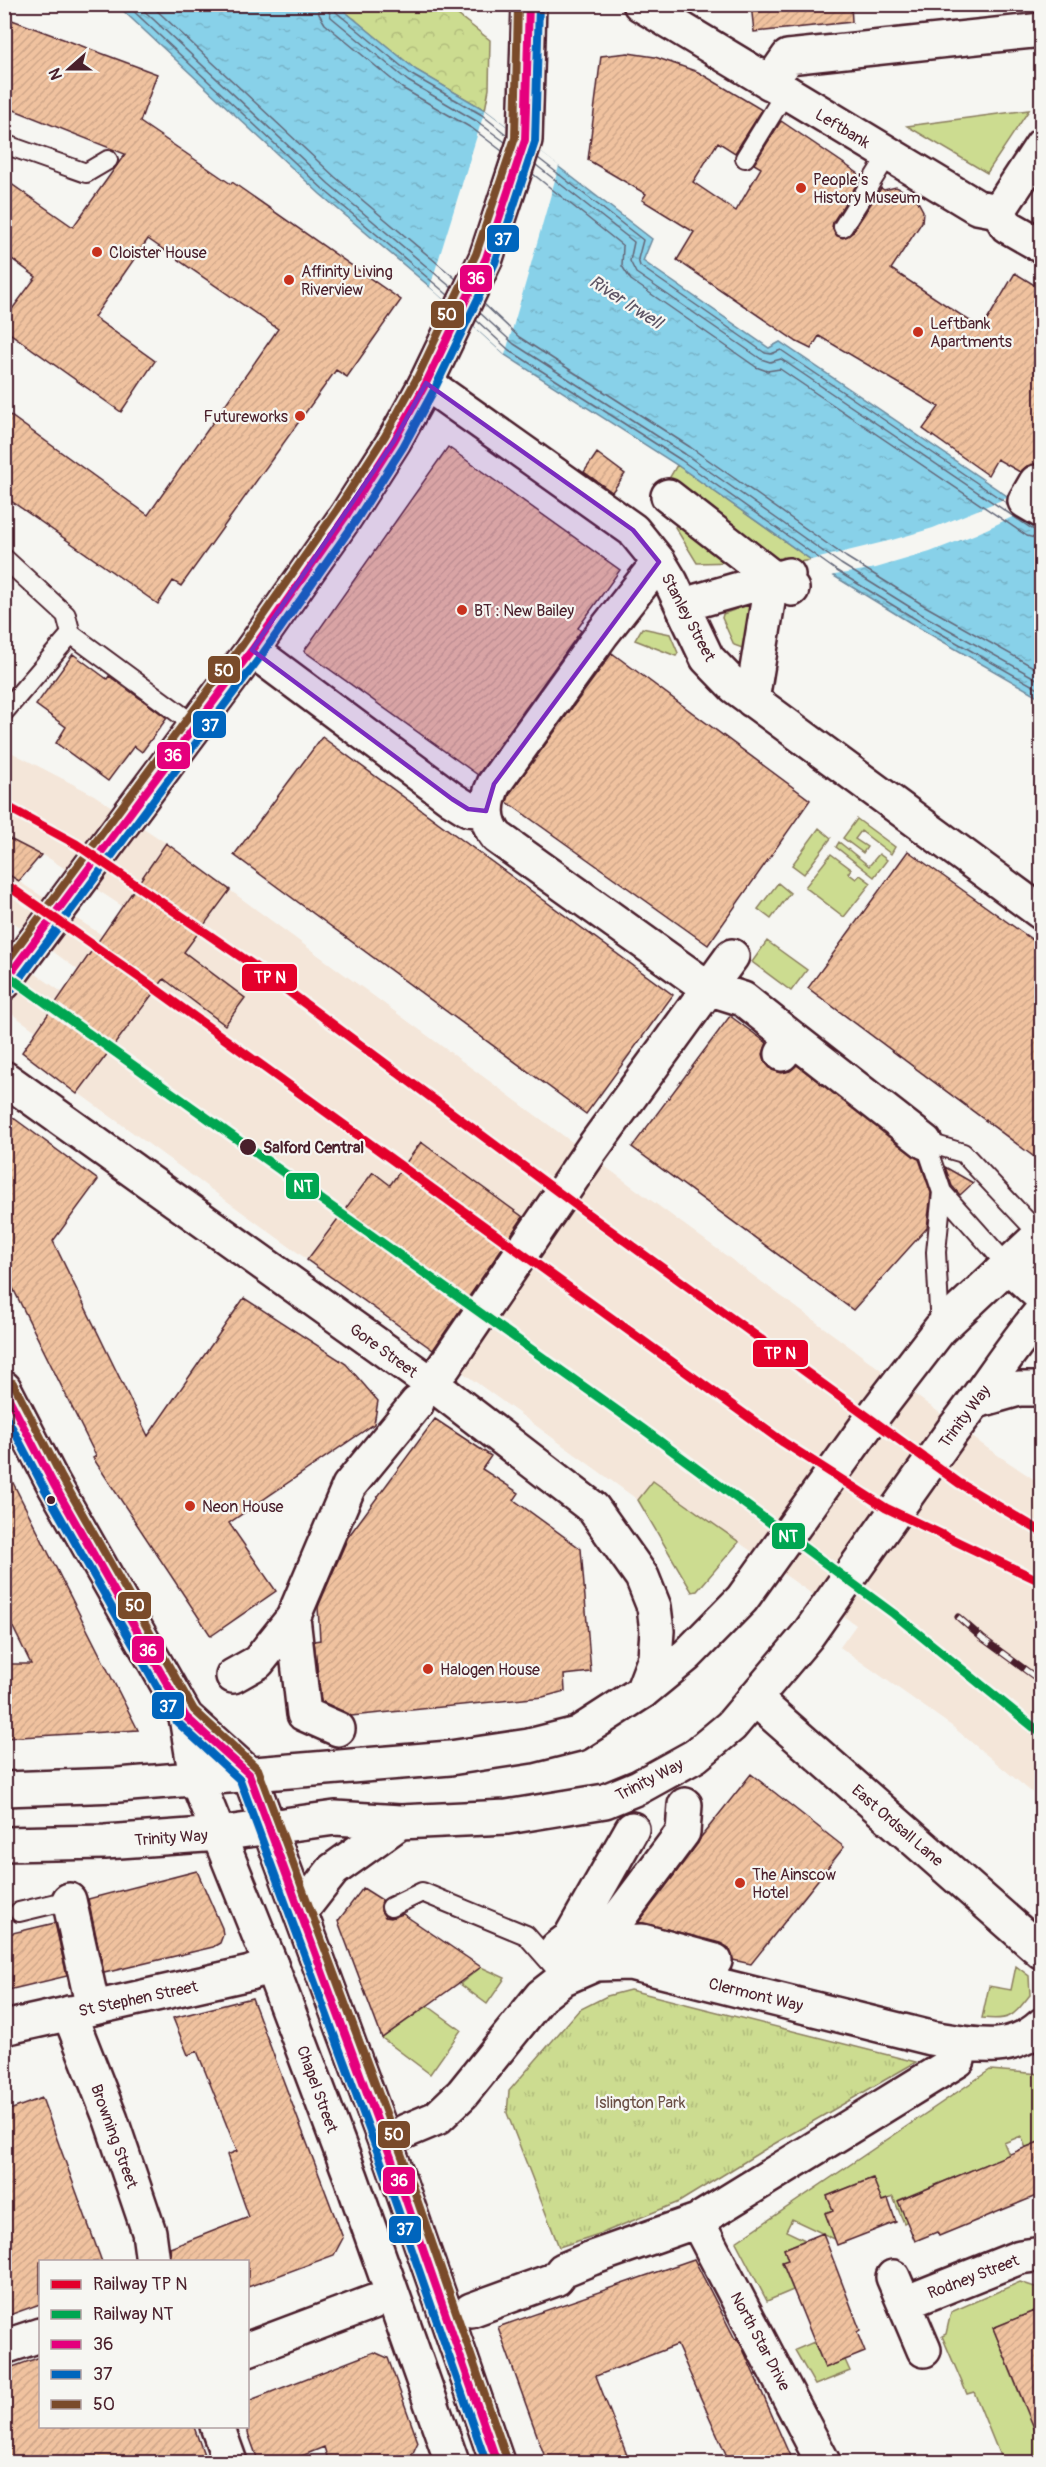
<svg xmlns="http://www.w3.org/2000/svg" width="1046" height="2467" font-family="Pangolin,sans-serif">
	<style>
		.built { fill: #f4e6d9 }
		.green { fill: #ccdc90; stroke: #8b7e5e; stroke-width: 1.5 }
		.forest { fill: url(#forest-crowns); stroke: #8b7e5e; stroke-width: 1.5 }
		.park { fill: url(#park-tufts); stroke: #8b7e5e; stroke-width: 1.5 }
		.water { fill: url(#water-ripples); stroke: #6f8a9d; stroke-width: 1.5 }
		.pier { fill: #f6f6f2 }
		.lines { fill: none; stroke-linecap: round; stroke-linejoin: round }
		.shore { stroke: #636677; stroke-width: 1.5 }
		.building { fill: url(#building-hatch); stroke: #4a1f2b; stroke-width: 1.5 }
		.lane-casing { stroke: #4a1f2b; stroke-width: 22 }
		.street-casing { stroke: #4a1f2b; stroke-width: 38 }
		.secondary-casing { stroke: #4a1f2b; stroke-width: 38 }
		.primary-casing { stroke: #4a1f2b; stroke-width: 38 }
		.highway-casing { stroke: #4a1f2b; stroke-width: 38 }
		.lane { stroke: #f6f6f2; stroke-width: 18 }
		.street { stroke: #f6f6f2; stroke-width: 33 }
		.secondary { stroke: #f6f6f2; stroke-width: 33 }
		.primary { stroke: #f6f6f2; stroke-width: 33 }
		.highway { stroke: #f6f6f2; stroke-width: 33 }
		.rail-casing { stroke: #4a1f2b; stroke-width: 7 }
		.rail { stroke: #f6f6f2; stroke-width: 4.5; stroke-dasharray: 14; stroke-linecap: butt }
		.bus-1-casing { stroke: #f6f6f2; stroke-width: 12 }
		.bus-2-casing { stroke: #f6f6f2; stroke-width: 12 }
		.bus-3-casing { stroke: #f6f6f2; stroke-width: 12 }
		.bus-1 { stroke: #e5007d; stroke-width: 8 }
		.bus-2 { stroke: #0065bd; stroke-width: 8 }
		.bus-3 { stroke: #7a4b2a; stroke-width: 8 }
		.rail-1-casing { stroke: #f6f6f2; stroke-width: 14 }
		.rail-2-casing { stroke: #f6f6f2; stroke-width: 14 }
		.rail-1 { stroke: #e4002b; stroke-width: 9 }
		.rail-2 { stroke: #00a651; stroke-width: 9 }
		.marked { fill: #7b2cbf; fill-opacity: 0.2; stroke: #7b2cbf; stroke-width: 4.5; stroke-linejoin: round }
		.poi-dot { fill: #c8321e; stroke: #f6f6f2; stroke-width: 2 }
		.stop-dot { fill: #4a1f2b; stroke: #f6f6f2; stroke-width: 2 }
		.labels { text-anchor: middle; stroke-width: 4.5; stroke-linejoin: round; paint-order: stroke }
		.street-label { font-size: 16px; fill: #4a1f2b; stroke: #f6f6f2 }
		.poi-label { font-size: 16px; fill: #4a1f2b; stroke: #f6f6f2; text-anchor: start }
		.stop-label { font-size: 16px; font-weight: bold; fill: #4a1f2b; stroke: #f6f6f2; text-anchor: start }
		.park-label { font-size: 16px; fill: #6a4e44; stroke: #f6f6f2 }
		.water-label { font-size: 18px; font-style: italic; fill: #5d5464; stroke: #f6f6f2 }
		.line-badge { stroke: #f6f6f2; stroke-width: 2 }
		.badge-label { font-size: 16px; text-anchor: middle; font-weight: bold; fill: #fff }
	</style>
	<defs>
		<pattern id="forest-crowns" width="20" height="18" patternUnits="userSpaceOnUse" patternTransform="scale(1.5)"><rect width="20" height="18" fill="#ccdc90"/><path d="M2 6a3 3 0 1 1 6 0M12 15a3 3 0 1 1 6 0" fill="none" stroke="#b1bc7c"/></pattern>
		<pattern id="park-tufts" width="24" height="20" patternUnits="userSpaceOnUse" patternTransform="scale(1.5)"><rect width="24" height="20" fill="#ccdc90"/><path d="M3 7l-1-3M5 7V3M7 7l1-3M15 17l-1-3M17 17v-4M19 17l1-3" fill="none" stroke="#b1bc7c"/></pattern>
		<pattern id="water-ripples" width="26" height="14" patternUnits="userSpaceOnUse" patternTransform="scale(1.5)"><rect width="26" height="14" fill="#88d1e9"/><path d="M2 4q2-2 4 0t4 0M15 11q2-2 4 0t4 0" fill="none" stroke="#77b3c8"/></pattern>
		<pattern id="building-hatch" width="6" height="6" patternUnits="userSpaceOnUse" patternTransform="scale(1.5)"><rect width="6" height="6" fill="#f0c29f"/><path d="M-1 1l2-2M0 6l6-6M5 7l2-2" fill="none" stroke="#cfa689"/></pattern>
	</defs>
	<rect width="100%" height="100%" fill="#f6f6f2"/>
	<filter id="ink" filterUnits="userSpaceOnUse"><feTurbulence type="fractalNoise" baseFrequency=".0167" numOctaves="2"/><feDisplacementMap in="SourceGraphic" scale="12" xChannelSelector="R" yChannelSelector="G"/><feConvolveMatrix kernelMatrix="1 2 1 2 8 2 1 2 1" color-interpolation-filters="sRGB"/></filter>
	<g filter="url(#ink)">
		<path class="built" d="M5,749L94,795L166,843L990,1450L1041,1484V1800L953,1727L840,1647L856,1625L653,1482L638,1500L22,1052L36,1031L5,1009V952L63,993L78,970L5,916L4,872L102,935L122,906L50,859L5,836Z"/>
		<path class="green" d="M1029,110L987,173L907,126Z
			M677,465L811,560L780,565L667,482Z
			M679,519L736,562L697,563L675,527Z
			M753,603L745,649L734,645L722,618L723,614Z
			M642,628L670,634L678,653L676,656L635,640Z
			M857,819L895,847L891,854L861,831L855,839L867,847L863,853L843,838Z
			M819,828L831,838L804,874L792,865Z
			M839,842L869,866L879,854L887,860L874,877L836,847Z
			M831,854L851,869L848,873L856,879L860,875L871,883L844,917L805,887Z
			M778,883L790,893L771,919L758,909Z
			M767,941L807,970L791,991L752,962Z
			M653,1481L739,1542L697,1591L692,1592L638,1500Z
			M1016,1966L1029,1976L1030,1995C1012,2017 1011,2021 982,2018L989,1986L1011,1990Z
			M481,1967L505,1978L487,2004L460,1984Z
			M428,2006L461,2030L430,2074L382,2038Z
			M990,2070L1041,2074V2141L1026,2148L1021,2136L1004,2143L1009,2155L899,2200L907,2221L904,2223L893,2197L882,2201L872,2178L827,2196L833,2210L825,2213L828,2220L836,2217L845,2242L843,2243L792,2219L786,2231L805,2240L784,2249L788,2260L782,2263L793,2290L767,2301L736,2242Z
			M1020,2282L1041,2289V2314L1036,2316L1034,2311L993,2328L1024,2405L1031,2402L1041,2429V2462H1000L1002,2461L974,2392L967,2394L942,2336L946,2334L951,2312Z
			M814,2342L825,2368L845,2360L850,2371L815,2385L795,2350Z"/>
		<path class="forest" d="M337,5H445L490,40L489,89L485,110L416,70Z"/>
		<path class="park" d="M630,1990L916,2062L767,2148L679,2202L602,2233L559,2247L507,2113L509,2091L579,2010L607,1996Z"/>
		<path class="water" d="M117,5H337L416,70L485,110L652,239L643,261L769,348L780,342L1041,519V698L914,625L834,576L677,465L505,355L436,292L320,194Z"/>
		<path class="pier" d="M485,110L559,166L505,355L430,287Z
			M1009,497L1027,510L976,534L930,552L876,568L829,576L807,561L892,540L933,528Z"/>
		<g class="lines">
			<path class="shore" d="M126,4L324,190L448,295
				M137,4L329,184L452,288
				M150,4L335,177L456,279
				M317,4L319,14L325,24L402,88L473,129L502,151
				M326,4L331,17L408,81L478,122L505,142
				M334,4L336,12L412,75L482,115L507,135
				M538,158L643,240L638,259L640,266L765,353L771,354L781,350L1008,504
				M536,165L634,242L630,261L636,273L761,359L770,362L781,359L1032,529L1042,531
				M533,174L623,246L622,266L631,280L756,367L767,371L780,369L1027,536L1042,540
				M484,304L519,337L690,447L846,557L925,606L1042,672
				M480,313L514,344L685,454L841,564L921,614L1042,682
				M476,320L509,350L681,460L837,571L917,620L1042,691"/>
		</g>
		<path class="building" d="M751,4H851L852,22L754,32Z
			M4,17L157,74L140,122L231,184L232,182L401,300L347,377L336,370L181,586L173,581L158,604L4,496V411L148,515L278,329L148,239L94,317L155,361L121,412L4,329V320L36,277L4,253V179L73,227L125,154L4,106Z
			M628,53L655,57L698,72L762,110L735,153L718,142L693,182L736,211L761,168L754,164L781,121L862,176L833,222L832,227L837,236L843,238L852,233L881,188L884,190L896,187L915,196L923,211L922,222L891,269L982,329L1015,273L1041,289V465L1027,466L1020,472L997,459L988,475L923,429L939,407L819,336L811,349L797,342L677,260L694,232L642,200L646,194L588,160L601,56Z
			M448,447L620,570L578,628L581,631L478,775L304,651Z
			M597,453L625,474L612,492L584,472Z
			M612,653L810,800L708,945L507,802L510,793Z
			M73,654L107,679L109,676L167,718L142,752L134,746L108,781L56,743L66,727L36,705Z
			M322,737L673,995L586,1114L234,855Z
			M4,836L41,855L19,881L4,872Z
			M166,843L230,890L184,952L245,998L225,1025L164,979L77,1094L22,1052Z
			M908,851L1041,946V1162L808,988Z
			M730,1016L767,1043L763,1054L766,1063L772,1070L782,1073L790,1071L797,1065L919,1159L931,1193L927,1228L853,1310L632,1147Z
			M4,1111L98,1180L53,1241L148,1436L244,1298L346,1364L378,1401L374,1424L229,1523L276,1591L211,1636L93,1458L96,1456L4,1270Z
			M421,1142L523,1217L433,1350L307,1260L373,1172L390,1185Z
			M945,1167L973,1183L960,1195L952,1186Z
			M435,1419L491,1456L482,1469L519,1493L514,1500L581,1549L591,1672L564,1675L565,1691L543,1697L351,1716L321,1701L314,1641L320,1640L318,1607L348,1537Z
			M4,1465L138,1730L4,1738V1664H31L4,1609Z
			M751,1774L844,1847L751,1964L733,1960L729,1948L720,1943L639,1922L698,1843L701,1837Z
			M197,1871L222,1928L223,1935L220,1943L213,1947L104,1973L88,1899Z
			M363,1888L382,1900L381,1911L385,1917L391,1918L403,1914L481,1967L382,2038L338,1921Z
			M55,1923L67,1976L4,1991V1935Z
			M252,1998L343,2238L334,2255L248,2287V2262H171L170,2248L249,2217L227,2155L237,2151L197,2051L188,2055L173,2018Z
			M42,2098L102,2262H40V2304L4,2317V2112Z
			M1041,2141V2194L939,2236L937,2232L915,2241L898,2201Z
			M873,2178L882,2201L888,2199L896,2222L837,2245L825,2213L833,2210L827,2196Z
			M823,2233L860,2330L857,2332L865,2352L825,2368L782,2262L788,2260L784,2249Z
			M694,2259L735,2339L737,2338L742,2347L793,2463H730L677,2345L596,2376L630,2463H547L498,2327Z
			M1034,2311L1036,2316L1041,2314V2445L993,2328Z
			M374,2352L388,2358L418,2442L412,2455L392,2463H329L324,2447L284,2463H259L248,2433V2401Z
			M40,2357V2427H194L207,2463H4V2370Z"/>
		<g class="lines">
			<defs>
				<path id="lane" d="M4,144L86,173L108,160
					M745,158L785,93
					M843,227L888,155
					M4,558L66,615L71,634L196,726
					M4,712L71,634
					M925,1142L963,1153L1040,1235
					M925,1142L942,1192L1007,1265
					M940,1329L936,1252L942,1192
					M391,1907L422,1892L526,1935L564,1978
					M19,1912L69,1900"/>
				<path id="street" d="M640,4L977,207L993,210L1002,206L1042,145
					M770,83L788,57L1042,30
					M997,209L1007,226L1042,246
					M426,383L633,530L659,562L671,582L707,658L735,687L1042,913
					M1036,482L1025,501L1042,511
					M668,496L772,577L792,589
					M659,562L602,634L494,784C485,803 484,821 497,837L708,988L743,999L792,1038
					M683,605L788,575
					M252,650L452,799L468,809L486,811
					M752,700L772,577
					M782,1054L792,1038L925,1142
					M4,1078L432,1384L593,1508L642,1577L654,1607L657,1631L655,1658L642,1692
					M444,1367L592,1149L732,956
					M293,1618L304,1714L338,1729
					M233,1676L258,1662L293,1618L349,1486L417,1403
					M69,1900L93,2008
					M570,1938L600,1943L642,1941L715,1961
					M600,1943L683,1832L685,1805
					M557,1948L570,1938L632,1829
					M69,2013L111,2120L149,2232L153,2262
					M406,2131L437,2118L462,2094L541,1996L564,1978L596,1964L630,1963L931,2038C971,2044 1009,2056 1042,2025
					M697,2221L823,2462
					M893,2277L924,2350
					M905,2303L1020,2257L1042,2254
					M471,2310L556,2279L563,2270L592,2258L697,2221L958,2060
					M4,2347L40,2335
					M248,2349L373,2302
					M217,2426L230,2462"/>
				<path id="secondary" d="M754,1698L1042,1952
					M4,2028L250,1973L271,1965"/>
				<path id="primary" d="M4,983L252,650L346,516L394,441L426,383L486,258L525,140L529,4
					M4,1388L53,1483L186,1717L249,1774
					M186,1717L196,1778"/>
				<path id="highway" d="M1007,1265L1042,1297
					M977,1401L1019,1389H1042
					M249,1774L393,2163L497,2462
					M196,1778L271,1965L351,2177L452,2462
					M4,1789L118,1785L450,1758L529,1746L577,1734L642,1692L687,1655L742,1599L877,1411L940,1329L1040,1235L1042,1237
					M4,1844L105,1842L219,1834L335,1818L400,1822L507,1817L605,1801L639,1787L695,1756L731,1726L807,1636L953,1430C984,1392 1009,1349 1042,1311
					M301,1911L333,1870L400,1822"/>
			</defs>
			<use href="#lane" class="lane-casing"/>
			<use href="#street" class="street-casing"/>
			<use href="#secondary" class="secondary-casing"/>
			<use href="#primary" class="primary-casing"/>
			<use href="#highway" class="highway-casing"/>
			<use href="#lane" class="lane"/>
			<use href="#street" class="street"/>
			<use href="#secondary" class="secondary"/>
			<use href="#primary" class="primary"/>
			<use href="#highway" class="highway"/>
			<defs>
				<path id="rail" d="M958,1617L982,1638L1042,1682"/>
			</defs>
			<use href="#rail" class="rail-casing"/>
			<use href="#rail" class="rail"/>
			<defs>
				<path id="bus-1" d="M4,982L252,650L346,516L394,441L426,383L486,258L525,140L529,4
					M4,1389L53,1483L186,1717L249,1774L393,2163L497,2462"/>
				<path id="bus-2" d="M12,989L261,656L355,522L403,447L435,388L495,263L535,142L539,4
					M4,1412L44,1488L177,1722L240,1780L383,2167L486,2462"/>
				<path id="bus-3" d="M4,965L243,644L337,510L385,436L417,378L476,254L515,138L518,4
					M13,1383L62,1478L194,1710L258,1769L403,2159L507,2459"/>
			</defs>
			<use href="#bus-1" class="bus-1-casing"/>
			<use href="#bus-2" class="bus-2-casing"/>
			<use href="#bus-3" class="bus-3-casing"/>
			<use href="#bus-1" class="bus-1"/>
			<use href="#bus-2" class="bus-2"/>
			<use href="#bus-3" class="bus-3"/>
			<defs>
				<path id="rail-1" d="M4,805L76,844L253,965L581,1209L959,1483L1042,1532
					M4,883L153,987L783,1442L886,1508L1042,1582"/>
				<path id="rail-2" d="M4,973L643,1429L894,1614L1042,1734"/>
			</defs>
			<use href="#rail-1" class="rail-1-casing"/>
			<use href="#rail-2" class="rail-2-casing"/>
			<use href="#rail-1" class="rail-1"/>
			<use href="#rail-2" class="rail-2"/>
		</g>
	</g>
	<path class="marked" d="M426,383L633,530L659,562L494,784L486,811L468,809L452,799L252,650L394,441Z"/>
	<g class="poi-dot">
		<circle cx="801" cy="188" r="6"/>
		<circle cx="97" cy="252" r="6"/>
		<circle cx="289" cy="280" r="6"/>
		<circle cx="918" cy="332" r="6"/>
		<circle cx="300" cy="416" r="6"/>
		<circle cx="462" cy="610" r="6"/>
		<circle cx="190" cy="1506" r="6"/>
		<circle cx="428" cy="1669" r="6"/>
		<circle cx="740" cy="1883" r="6"/>
	</g>
	<g class="stop-dot">
		<circle cx="248" cy="1147" r="9"/>
		<circle cx="51" cy="1500" r="5"/>
	</g>
	<g class="labels">
		<g class="street-label">
			<text transform="translate(843 128) rotate(31)" y="6">Leftbank</text>
			<text transform="translate(689 617) rotate(62)" y="6">Stanley Street</text>
			<text transform="translate(384 1350) rotate(36)" y="6">Gore Street</text>
			<text transform="translate(964 1416) rotate(-53)" y="6">Trinity Way</text>
			<text transform="translate(649 1779) rotate(-27)" y="6">Trinity Way</text>
			<text transform="translate(898 1825) rotate(41)" y="6">East Ordsall Lane</text>
			<text transform="translate(171 1837) rotate(-4)" y="6">Trinity Way</text>
			<text transform="translate(756 1994) rotate(14)" y="6">Clermont Way</text>
			<text transform="translate(138 1998) rotate(-12)" y="6">St Stephen Street</text>
			<text transform="translate(318 2089) rotate(70)" y="6">Chapel Street</text>
			<text transform="translate(115 2136) rotate(70)" y="6">Browning Street</text>
			<text transform="translate(973 2276) rotate(-21)" y="6">Rodney Street</text>
			<text transform="translate(761 2341) rotate(62)" y="6">North Star Drive</text>
		</g>
		<g class="poi-label">
			<text x="813" y="185">People's<tspan x="813" dy="18">History Museum</tspan></text>
			<text x="109" y="258">Cloister House</text>
			<text x="301" y="277">Affinity Living<tspan x="301" dy="18">Riverview</tspan></text>
			<text x="930" y="329">Leftbank<tspan x="930" dy="18">Apartments</tspan></text>
			<text x="288" y="422" text-anchor="end">Futureworks</text>
			<text x="474" y="616">BT : New Bailey</text>
			<text x="202" y="1512">Neon House</text>
			<text x="440" y="1675">Halogen House</text>
			<text x="752" y="1880">The Ainscow<tspan x="752" dy="18">Hotel</tspan></text>
		</g>
		<g class="stop-label">
			<text x="263" y="1153">Salford Central</text>
		</g>
		<g class="park-label">
			<text x="640" y="2108">Islington Park</text>
		</g>
		<g class="water-label">
			<text transform="translate(626 302) rotate(33)" y="6">River Irwell</text>
		</g>
	</g>
	<g class="line-badge">
		<rect x="486" y="224" width="34" height="29" rx="6" fill="#0065bd"/>
		<rect x="459" y="264" width="34" height="29" rx="6" fill="#e5007d"/>
		<rect x="430" y="300" width="35" height="29" rx="6" fill="#7a4b2a"/>
		<rect x="207" y="655" width="34" height="29" rx="6" fill="#7a4b2a"/>
		<rect x="192" y="710" width="35" height="29" rx="6" fill="#0065bd"/>
		<rect x="156" y="741" width="35" height="29" rx="6" fill="#e5007d"/>
		<rect x="241" y="963" width="57" height="29" rx="6" fill="#e4002b"/>
		<rect x="285" y="1172" width="35" height="28" rx="6" fill="#00a651"/>
		<rect x="752" y="1339" width="57" height="29" rx="6" fill="#e4002b"/>
		<rect x="771" y="1522" width="35" height="28" rx="6" fill="#00a651"/>
		<rect x="117" y="1591" width="35" height="29" rx="6" fill="#7a4b2a"/>
		<rect x="131" y="1635" width="34" height="29" rx="6" fill="#e5007d"/>
		<rect x="151" y="1691" width="34" height="29" rx="6" fill="#0065bd"/>
		<rect x="377" y="2120" width="34" height="29" rx="6" fill="#7a4b2a"/>
		<rect x="382" y="2166" width="34" height="29" rx="6" fill="#e5007d"/>
		<rect x="388" y="2215" width="34" height="29" rx="6" fill="#0065bd"/>
	</g>
	<g class="badge-label">
		<text x="503" y="245">37</text>
		<text x="476" y="284">36</text>
		<text x="447" y="320">50</text>
		<text x="224" y="676">50</text>
		<text x="210" y="731">37</text>
		<text x="173" y="761">36</text>
		<text x="270" y="983">TP N</text>
		<text x="303" y="1192">NT</text>
		<text x="780" y="1359">TP N</text>
		<text x="788" y="1542">NT</text>
		<text x="135" y="1611">50</text>
		<text x="148" y="1656">36</text>
		<text x="168" y="1712">37</text>
		<text x="394" y="2140">50</text>
		<text x="399" y="2186">36</text>
		<text x="405" y="2235">37</text>
	</g>
	<rect width="1046" height="2467" fill="none" stroke="#f6f6f2" stroke-width="24"/>
	<rect x="12" y="12" width="1022" height="2443" fill="none" stroke="#4a1f2b" stroke-width="2" filter="url(#ink)"/>
	<rect x="39" y="2260" width="210" height="168" fill="#f6f6f2" stroke="#b1a0a2" stroke-width="1.5"/>
	<rect x="51" y="2280" width="30" height="9" fill="#e4002b" stroke="#b1a0a2" stroke-width="1.5"/>
	<text x="93" y="2290" font-size="18" fill="#4a1f2b">Railway TP N</text>
	<rect x="51" y="2310" width="30" height="9" fill="#00a651" stroke="#b1a0a2" stroke-width="1.5"/>
	<text x="93" y="2320" font-size="18" fill="#4a1f2b">Railway NT</text>
	<rect x="51" y="2340" width="30" height="9" fill="#e5007d" stroke="#b1a0a2" stroke-width="1.5"/>
	<text x="93" y="2350" font-size="18" fill="#4a1f2b">36</text>
	<rect x="51" y="2370" width="30" height="9" fill="#0065bd" stroke="#b1a0a2" stroke-width="1.5"/>
	<text x="93" y="2380" font-size="18" fill="#4a1f2b">37</text>
	<rect x="51" y="2400" width="30" height="9" fill="#7a4b2a" stroke="#b1a0a2" stroke-width="1.5"/>
	<text x="93" y="2410" font-size="18" fill="#4a1f2b">50</text>
	<g transform="translate(69 69) rotate(249)" stroke="#f6f6f2" stroke-width="4.5" paint-order="stroke">
	<path d="M0-4.5L10 22L0 15L-10 22Z" fill="#4a1f2b"/>
	<text y="-9" font-size="16" font-weight="bold" text-anchor="middle" fill="#4a1f2b">N</text>
	</g>
</svg>
